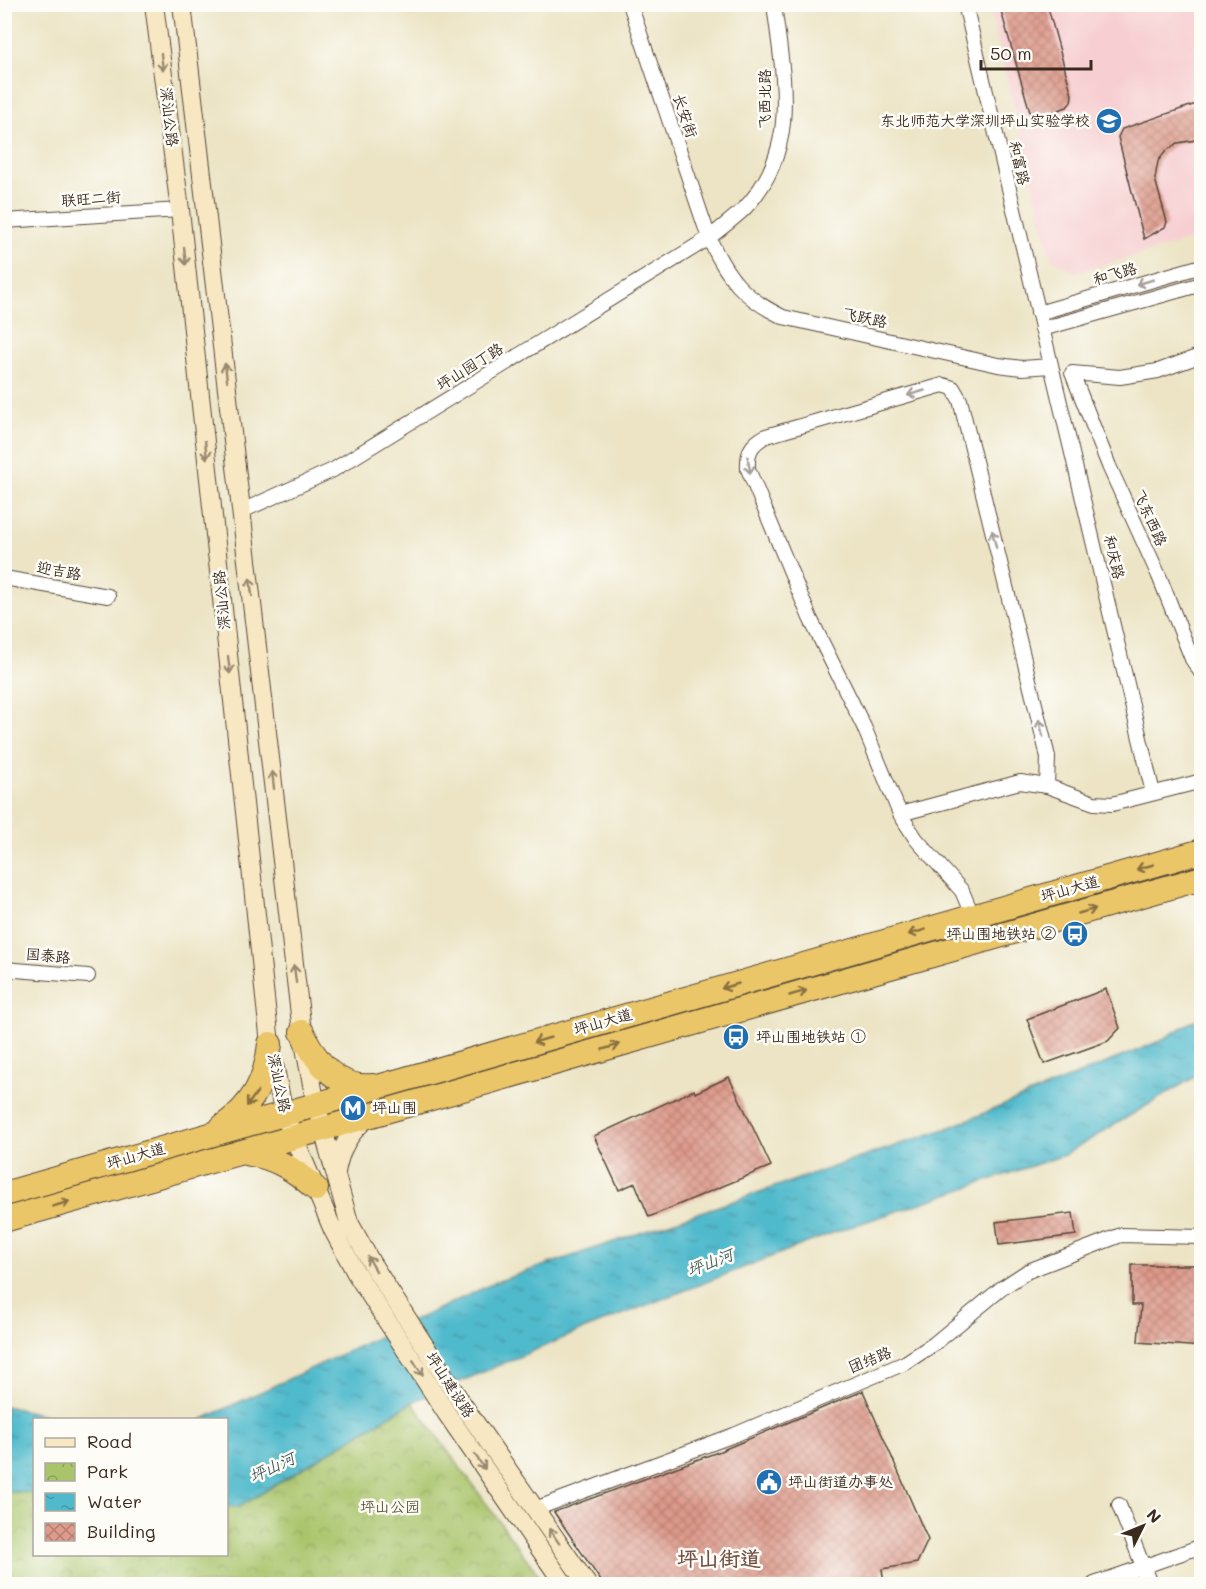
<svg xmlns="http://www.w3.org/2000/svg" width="1206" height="1589" font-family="Mali,'LXGW WenKai TC',sans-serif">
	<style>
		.built { fill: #f7cfd2 }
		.park { fill: url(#park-crowns); stroke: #727744; stroke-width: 1.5 }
		.water { fill: url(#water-ripples); stroke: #467275; stroke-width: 1.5 }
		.building { fill: url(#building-cross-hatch) }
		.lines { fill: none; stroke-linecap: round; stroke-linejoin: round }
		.street-casing { stroke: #564637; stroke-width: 16 }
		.secondary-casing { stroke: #564637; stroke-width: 20 }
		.highway-casing { stroke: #564637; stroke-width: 26 }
		.street { stroke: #fff; stroke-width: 14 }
		.secondary { stroke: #f7e8c3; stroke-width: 18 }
		.highway { stroke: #eac669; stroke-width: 24 }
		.oneway { stroke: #998970 }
		.oneway2 { stroke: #a79f9a }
		.oneway3 { stroke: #8a7040 }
		.labels { text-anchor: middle; stroke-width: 5; stroke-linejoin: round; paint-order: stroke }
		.street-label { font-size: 15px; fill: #3b2a1e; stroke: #fdfcf7 }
		.poi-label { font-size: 15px; fill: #3b2a1e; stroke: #fdfcf7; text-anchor: start }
		.park-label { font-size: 15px; fill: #5c5835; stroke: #fdfcf7 }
		.water-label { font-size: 16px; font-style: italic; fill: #425c5b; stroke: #fdfcf7 }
		.district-label { font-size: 21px; font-weight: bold; fill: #745144; stroke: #fdfcf7 }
	</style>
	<defs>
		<pattern id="park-crowns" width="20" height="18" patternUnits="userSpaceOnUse" patternTransform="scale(1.5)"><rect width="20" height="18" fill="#a9c46a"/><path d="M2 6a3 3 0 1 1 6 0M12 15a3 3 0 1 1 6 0" fill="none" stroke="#8b9f57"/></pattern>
		<pattern id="water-ripples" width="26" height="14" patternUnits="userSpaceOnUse" patternTransform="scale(1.5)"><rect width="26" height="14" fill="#50bacc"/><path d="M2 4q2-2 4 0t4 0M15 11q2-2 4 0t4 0" fill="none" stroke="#4497a5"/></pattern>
		<pattern id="building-cross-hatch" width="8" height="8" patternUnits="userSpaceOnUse" patternTransform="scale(1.5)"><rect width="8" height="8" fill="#de9a8b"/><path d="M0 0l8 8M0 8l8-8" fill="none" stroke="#b57e71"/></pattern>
	</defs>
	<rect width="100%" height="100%" fill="#fdfcf7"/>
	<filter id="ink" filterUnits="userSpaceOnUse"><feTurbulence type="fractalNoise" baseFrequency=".0167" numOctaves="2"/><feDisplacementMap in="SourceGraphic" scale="12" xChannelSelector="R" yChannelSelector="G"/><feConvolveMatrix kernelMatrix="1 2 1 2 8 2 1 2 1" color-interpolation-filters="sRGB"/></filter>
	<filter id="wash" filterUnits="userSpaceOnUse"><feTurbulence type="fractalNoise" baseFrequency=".008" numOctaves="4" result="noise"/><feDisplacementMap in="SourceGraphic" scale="24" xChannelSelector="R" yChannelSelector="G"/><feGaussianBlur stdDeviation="1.35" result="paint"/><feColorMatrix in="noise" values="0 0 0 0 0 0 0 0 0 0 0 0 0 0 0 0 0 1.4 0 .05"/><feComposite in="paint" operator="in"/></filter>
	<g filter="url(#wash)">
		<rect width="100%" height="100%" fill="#ece4c5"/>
		<path class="built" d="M989,5H1201V237L1075,273L1051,258Z"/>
		<path class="park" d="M412,1402L545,1584H5L4,1491L34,1493V1554H226L227,1506L239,1507Z"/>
		<path class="water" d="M1201,1016V1073L1064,1155L835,1232L580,1331L412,1402L239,1507L227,1506L226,1420H201L496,1282L948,1128L1160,1041Z
			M5,1406L62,1419L34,1420V1493L5,1491Z"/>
		<g id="blocks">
			<path class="building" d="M999,4H1047L1072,95L1071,102L1067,107L1032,119Z
				M1193,105H1202V139L1178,143L1166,151L1158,161L1155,179L1167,222L1165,227L1144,239L1118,137L1122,129Z
				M1106,989L1120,1028L1108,1041L1044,1064L1027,1019Z
				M729,1077L771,1166L649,1217L635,1183L619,1190L594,1136L694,1090L695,1093Z
				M1073,1213L1076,1235L999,1245L996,1222Z
				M1132,1265H1202V1347L1138,1342L1141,1305H1132Z
				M863,1391L928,1540L917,1563L882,1569L884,1584H603L554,1512L718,1452Z"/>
		</g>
	</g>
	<g filter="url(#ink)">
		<use href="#blocks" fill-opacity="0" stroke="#564637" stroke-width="1.5"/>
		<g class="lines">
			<defs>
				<path id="street" d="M630,4L709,238C727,277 743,298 783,317L998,365L1022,368L1051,366
					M965,4L1153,793
					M4,221L180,210
					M1038,313L1202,266
					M1042,329L1202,284
					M1202,355L1158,371L1120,377L1072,373L1109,466L1159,576L1192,659L1202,674
					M242,511L333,470L709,238C720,229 733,219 744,209C801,149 783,78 774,4
					M4,578L108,596
					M900,814L1020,782L1047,786L1094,803L1112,804L1202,781
					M973,917L962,891L916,839L900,814L864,727L810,618L748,469C747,452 751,444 766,436L943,385L953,388L960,400L1048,757L1047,786
					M4,969L88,976
					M1119,1505L1150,1584
					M535,1509L734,1435L905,1363L934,1344L1002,1288L1028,1271L1121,1235L1202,1237
					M1094,1584L1202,1546"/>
				<path id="secondary" d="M154,4L180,210L270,1044L284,1114L333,1230L356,1273L447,1414L564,1584
					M182,4L302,1032L316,1105L349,1222L372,1264L463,1405L587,1584
					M336,1172C340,1149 349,1133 367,1118"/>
				<path id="highway" d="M302,1032C315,1061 337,1090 373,1086
					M222,1127C253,1105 266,1081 270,1044
					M246,1153C275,1157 294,1169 316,1189
					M4,1194L1202,851
					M4,1220L1202,878"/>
			</defs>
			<use href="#street" class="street-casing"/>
			<use href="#secondary" class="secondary-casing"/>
			<use href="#highway" class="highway-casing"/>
			<use href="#street" class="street"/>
			<use href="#secondary" class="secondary"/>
			<use href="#highway" class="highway"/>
		</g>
		<defs><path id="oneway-shaft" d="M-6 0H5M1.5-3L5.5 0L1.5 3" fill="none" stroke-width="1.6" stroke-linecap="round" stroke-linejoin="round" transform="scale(1.5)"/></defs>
		<g class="oneway">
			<use href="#oneway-shaft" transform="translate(162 62) rotate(83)"/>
			<use href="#oneway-shaft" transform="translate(185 256) rotate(84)"/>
			<use href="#oneway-shaft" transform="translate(226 372) rotate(-97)"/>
			<use href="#oneway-shaft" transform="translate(206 450) rotate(84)"/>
			<use href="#oneway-shaft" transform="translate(251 587) rotate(-97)"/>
			<use href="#oneway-shaft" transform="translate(229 665) rotate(84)"/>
			<use href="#oneway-shaft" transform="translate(273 780) rotate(-97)"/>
			<use href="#oneway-shaft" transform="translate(295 974) rotate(-97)"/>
			<use href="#oneway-shaft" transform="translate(372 1264) rotate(-120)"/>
			<use href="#oneway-shaft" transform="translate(418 1368) rotate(58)"/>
			<use href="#oneway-shaft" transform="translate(480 1462) rotate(55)"/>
			<use href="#oneway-shaft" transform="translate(554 1536) rotate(-125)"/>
		</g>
		<g class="oneway2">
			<use href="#oneway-shaft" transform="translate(1145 282) rotate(164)"/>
			<use href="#oneway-shaft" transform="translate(916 393) rotate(164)"/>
			<use href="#oneway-shaft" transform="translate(749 465) rotate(80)"/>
			<use href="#oneway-shaft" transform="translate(994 539) rotate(-104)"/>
			<use href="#oneway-shaft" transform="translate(1041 728) rotate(-104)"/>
		</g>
		<g class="oneway3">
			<use href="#oneway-shaft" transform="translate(1145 867) rotate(164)"/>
			<use href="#oneway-shaft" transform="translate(1087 911) rotate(-16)"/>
			<use href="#oneway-shaft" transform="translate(917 932) rotate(164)"/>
			<use href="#oneway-shaft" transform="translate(730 986) rotate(164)"/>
			<use href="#oneway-shaft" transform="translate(798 993) rotate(-16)"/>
			<use href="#oneway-shaft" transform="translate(542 1040) rotate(164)"/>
			<use href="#oneway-shaft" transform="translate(611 1047) rotate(-16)"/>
			<use href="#oneway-shaft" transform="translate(252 1099) rotate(126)"/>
			<use href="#oneway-shaft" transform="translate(61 1204) rotate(-16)"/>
		</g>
	</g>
	<defs>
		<symbol id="school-disc" viewBox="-11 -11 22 22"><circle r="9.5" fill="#1f6fb2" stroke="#fdfcf7"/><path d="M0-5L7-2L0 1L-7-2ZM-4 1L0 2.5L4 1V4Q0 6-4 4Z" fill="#fff"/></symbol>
		<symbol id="bus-disc" viewBox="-11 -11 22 22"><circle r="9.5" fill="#1f6fb2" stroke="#fdfcf7"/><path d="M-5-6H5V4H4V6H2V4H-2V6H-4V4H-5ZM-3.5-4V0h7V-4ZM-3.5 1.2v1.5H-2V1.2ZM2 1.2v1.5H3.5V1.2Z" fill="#fff"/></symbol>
		<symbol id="metro-disc" viewBox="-11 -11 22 22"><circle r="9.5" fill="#1f6fb2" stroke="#fdfcf7"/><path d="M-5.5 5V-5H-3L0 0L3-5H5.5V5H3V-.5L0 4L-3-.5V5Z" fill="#fff"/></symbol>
		<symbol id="civic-disc" viewBox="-11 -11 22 22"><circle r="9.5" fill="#1f6fb2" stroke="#fdfcf7"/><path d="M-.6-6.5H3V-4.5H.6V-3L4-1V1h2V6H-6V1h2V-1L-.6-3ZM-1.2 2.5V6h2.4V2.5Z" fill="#fff"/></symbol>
	</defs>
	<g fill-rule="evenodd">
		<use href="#school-disc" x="1094" y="106" width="30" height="30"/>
		<use href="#bus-disc" x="1060" y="919" width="30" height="30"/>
		<use href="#bus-disc" x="721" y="1022" width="30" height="30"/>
		<use href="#metro-disc" x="338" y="1093" width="30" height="30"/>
		<use href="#civic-disc" x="754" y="1467" width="30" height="30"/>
	</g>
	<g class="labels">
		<g class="street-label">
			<text transform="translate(765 99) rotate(-90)" y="5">飞西北路</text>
			<text transform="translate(685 116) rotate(71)" y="5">长安街</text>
			<text transform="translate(169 117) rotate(83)" y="5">深汕公路</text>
			<text transform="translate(1019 163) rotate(77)" y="5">和富路</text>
			<text transform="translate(91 199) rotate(-4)" y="5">联旺二街</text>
			<text transform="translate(1115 274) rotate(-16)" y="5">和飞路</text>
			<text transform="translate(865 318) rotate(12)" y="5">飞跃路</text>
			<text transform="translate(470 367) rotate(-32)" y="5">坪山园丁路</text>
			<text transform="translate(1150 518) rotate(66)" y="5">飞东西路</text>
			<text transform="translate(1114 557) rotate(77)" y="5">和庆路</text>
			<text transform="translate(59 571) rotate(10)" y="5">迎吉路</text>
			<text transform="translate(222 600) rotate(-96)" y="5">深汕公路</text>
			<text transform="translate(1070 889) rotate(-16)" y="5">坪山大道</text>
			<text transform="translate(48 956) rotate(5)" y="5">国泰路</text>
			<text transform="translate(603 1022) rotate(-16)" y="5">坪山大道</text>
			<text transform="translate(279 1083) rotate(78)" y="5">深汕公路</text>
			<text transform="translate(136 1156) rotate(-16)" y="5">坪山大道</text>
			<text transform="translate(870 1360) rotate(-22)" y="5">团结路</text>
			<text transform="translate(450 1385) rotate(57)" y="5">坪山建设路</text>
		</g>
		<g class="poi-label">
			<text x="1090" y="126" text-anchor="end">东北师范大学深圳坪山实验学校</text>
			<text x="1056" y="939" text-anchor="end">坪山围地铁站 ②</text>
			<text x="756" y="1042">坪山围地铁站 ①</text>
			<text x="372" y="1113">坪山围</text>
			<text x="788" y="1487">坪山街道办事处</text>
		</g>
		<g class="park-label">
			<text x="390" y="1512">坪山公园</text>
		</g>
		<g class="water-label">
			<text transform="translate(710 1262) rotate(-21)" y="6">坪山河</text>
			<text transform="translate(272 1467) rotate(-25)" y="6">坪山河</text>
		</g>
		<g class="district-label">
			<text x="719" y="1566">坪山街道</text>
		</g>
	</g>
	<rect width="1206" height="1589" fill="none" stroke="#fdfcf7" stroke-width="24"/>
	<rect x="33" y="1418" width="195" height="138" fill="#fdfcf7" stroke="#afa8a0" stroke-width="1.5"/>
	<rect x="45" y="1438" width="30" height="9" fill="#f7e8c3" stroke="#afa8a0" stroke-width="1.5"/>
	<text x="87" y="1448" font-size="18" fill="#3b2a1e">Road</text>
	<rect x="45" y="1463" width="30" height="18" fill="url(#park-crowns)" stroke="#afa8a0" stroke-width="1.5"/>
	<text x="87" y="1478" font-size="18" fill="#3b2a1e">Park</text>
	<rect x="45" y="1493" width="30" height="18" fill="url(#water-ripples)" stroke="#afa8a0" stroke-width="1.5"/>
	<text x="87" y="1508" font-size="18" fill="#3b2a1e">Water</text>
	<rect x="45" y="1523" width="30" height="18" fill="url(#building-cross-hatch)" stroke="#afa8a0" stroke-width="1.5"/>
	<text x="87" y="1538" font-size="18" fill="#3b2a1e">Building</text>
	<g transform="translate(1143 1526) rotate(47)" stroke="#fdfcf7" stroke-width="4.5" paint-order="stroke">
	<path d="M0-4.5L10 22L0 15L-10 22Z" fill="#3b2a1e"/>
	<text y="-9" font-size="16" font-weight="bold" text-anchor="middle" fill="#3b2a1e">N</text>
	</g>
	<path d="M981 60v9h110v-9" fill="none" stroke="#3b2a1e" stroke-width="3"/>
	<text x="990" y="60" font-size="18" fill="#3b2a1e" stroke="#fdfcf7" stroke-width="4.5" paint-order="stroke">50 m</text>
</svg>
